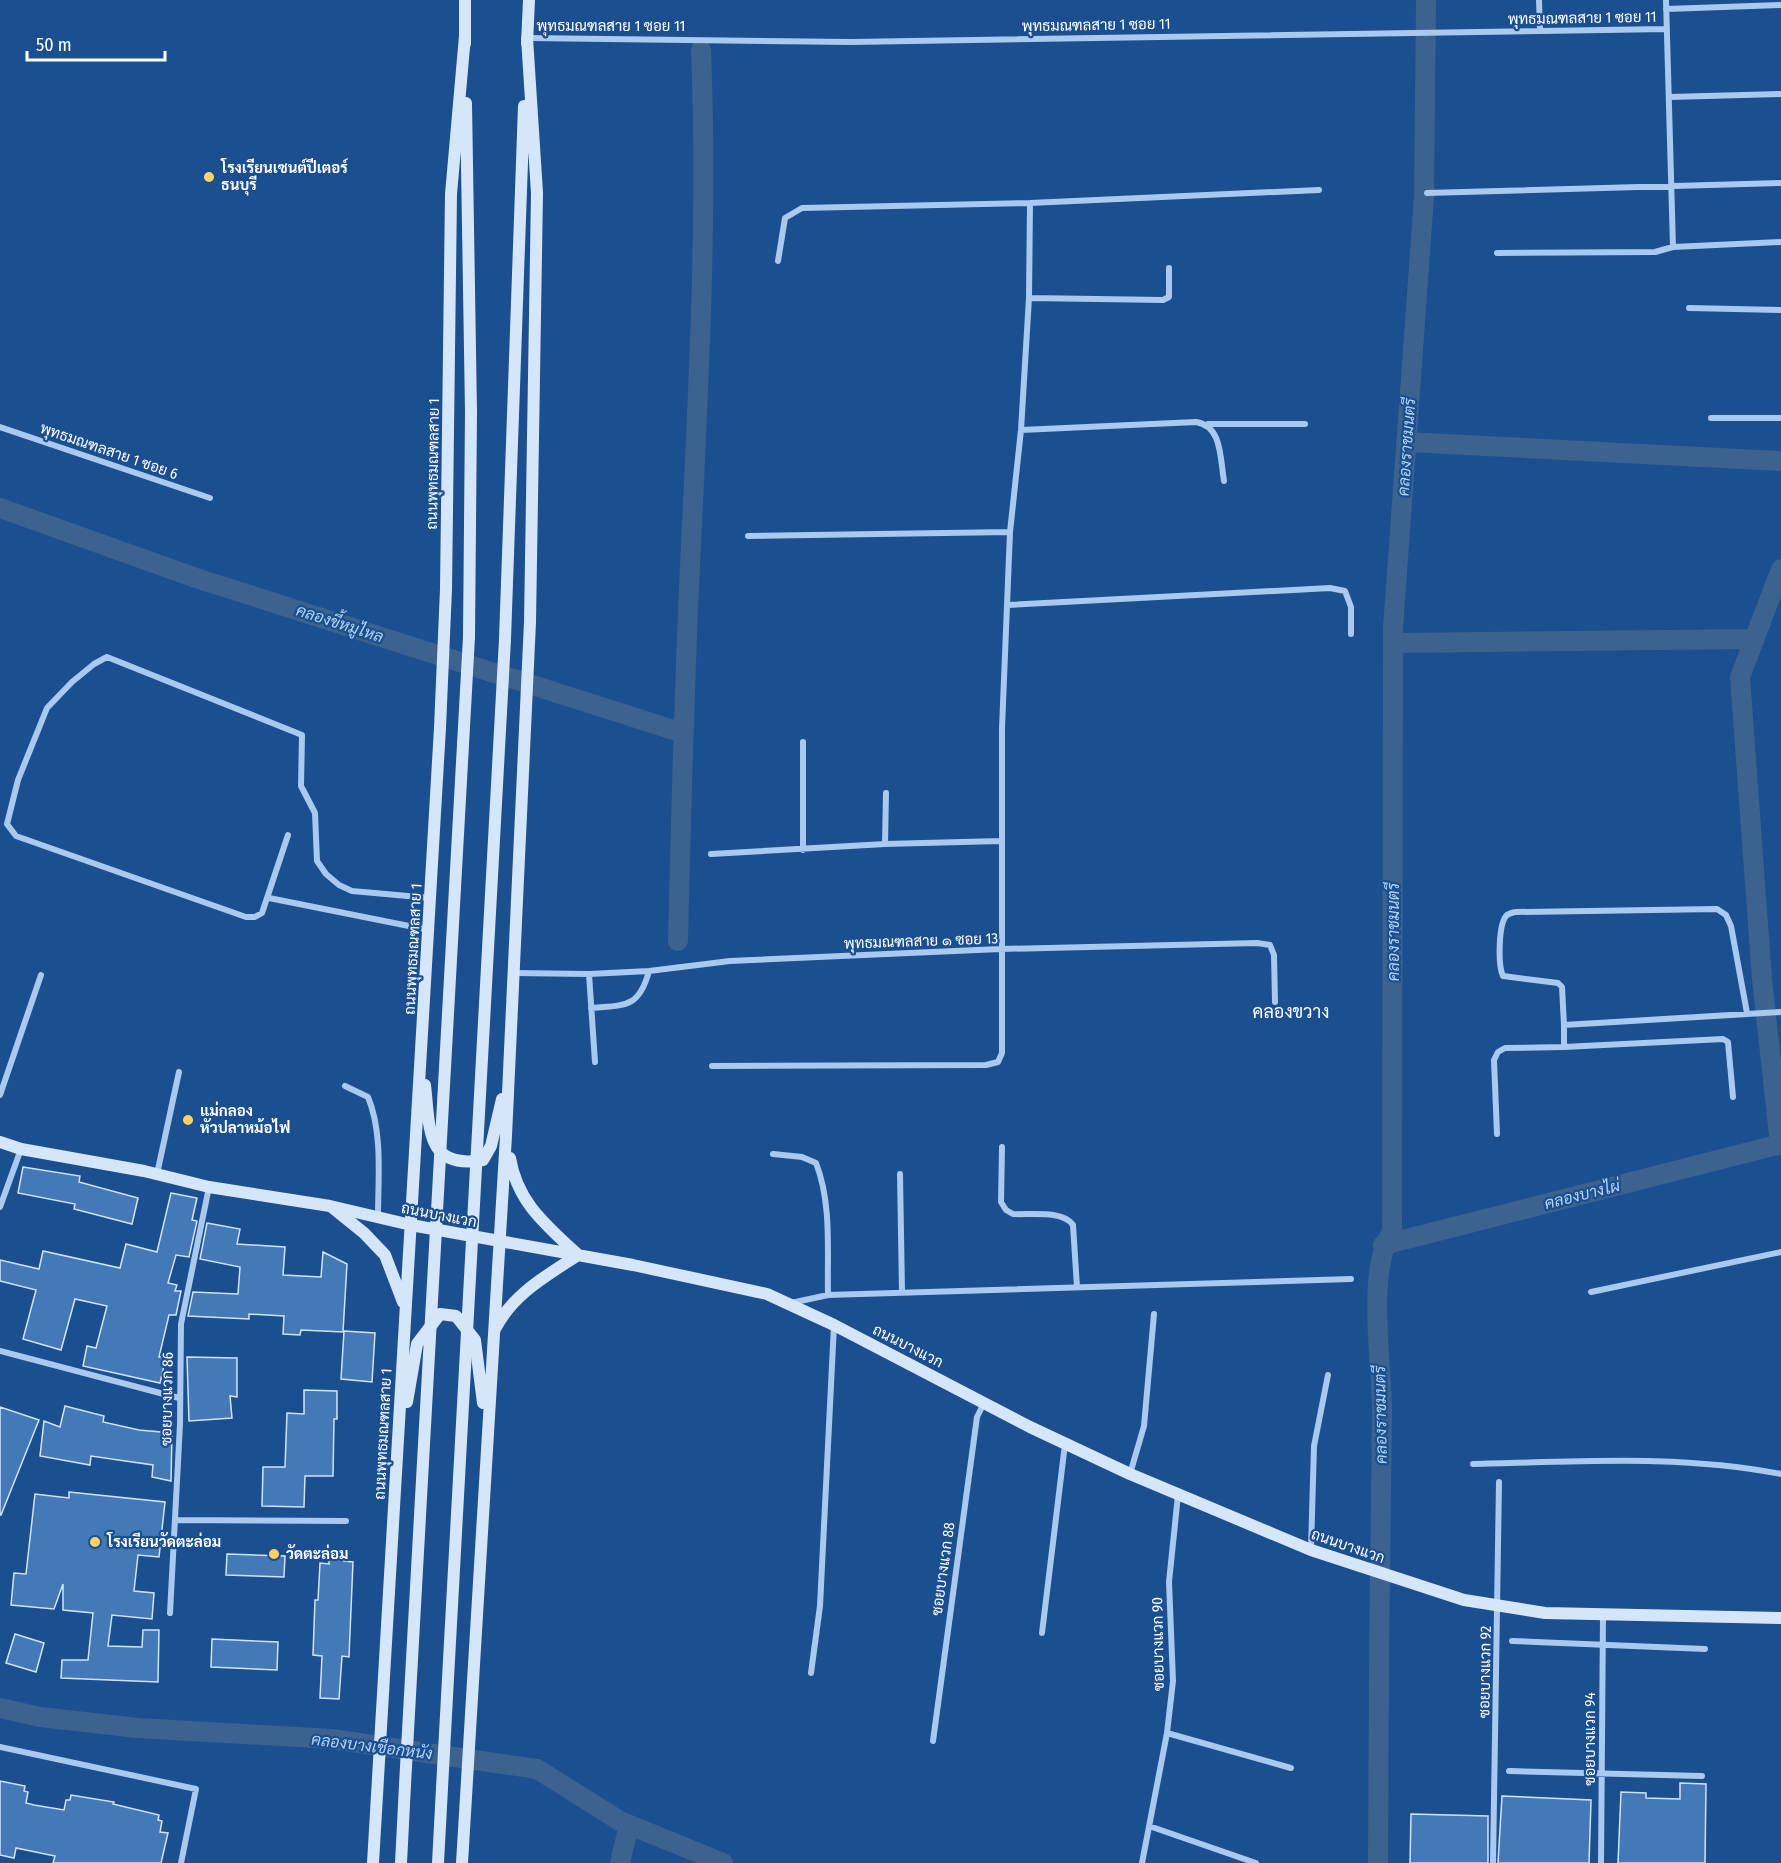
<svg xmlns="http://www.w3.org/2000/svg" width="1781" height="1863" font-family="'Fira Sans Condensed',Sarabun,sans-serif">
	<style>
		.lines { fill: none; stroke-linecap: round; stroke-linejoin: round }
		.canal { stroke: #3c6290; stroke-width: 20 }
		.building { fill: #4478b7; stroke: #cfe3fa; stroke-width: 1.5 }
		.minor { stroke: #a9c9ee; stroke-width: 6 }
		.secondary { stroke: #d6e6fa; stroke-width: 12 }
		.secondary-bridge { stroke: #d6e6fa; stroke-width: 12 }
		.poi-dot { fill: #ffd166; stroke: #1b4f8f; stroke-width: 2 }
		.labels { text-anchor: middle; stroke-width: 4.5; stroke-linejoin: round; paint-order: stroke }
		.street-label { font-size: 15px; fill: #fff; stroke: #1b4f8f }
		.poi-label { font-size: 15px; font-weight: bold; fill: #fff; stroke: #1b4f8f; text-anchor: start }
		.water-label { font-size: 16px; font-style: italic; fill: #b5d3f5; stroke: #1b4f8f }
		.quarter-label { font-size: 18px; fill: #fff; stroke: #1b4f8f }
	</style>
	<rect width="100%" height="100%" fill="#1b4f8f"/>
	<g class="lines">
		<path class="canal" d="M1406,442L1781,461
			M0,508L196,578L683,733
			M1393,643L1755,639
			M678,941C681,816 684,691 690,566C698,394 708,222 701,50
			M1780,1144L1762,979L1740,677L1781,569
			M1383,1245L1781,1144
			M0,1708L40,1717L138,1728L332,1739L537,1769L620,1821L723,1863
			M620,1863L629,1825
			M1378,1863C1378,1712 1380,1562 1382,1411C1382,1364 1366,1270 1392,1232L1393,628L1424,197L1426,0"/>
	</g>
	<path class="building" d="M23,1167L80,1176L79,1182L138,1198L132,1224L74,1209L75,1204L18,1193Z
		M171,1193L197,1198L192,1220L197,1221L189,1257L176,1255L168,1283L177,1285L175,1291H181L176,1315H169L159,1357H166L160,1383L83,1366L87,1346L96,1348L107,1306L75,1299L61,1350L23,1339L36,1290L0,1281V1260L39,1269L43,1251L120,1268L126,1244L157,1252Z
		M207,1223L240,1229L237,1244L285,1247L283,1275L321,1277L323,1252L347,1264L343,1332L301,1330L300,1335L283,1334L284,1316L249,1314V1319L188,1316L193,1292L238,1294L240,1267L200,1259Z
		M344,1331L375,1333L372,1382L341,1379Z
		M187,1357L237,1358V1397L230,1396L232,1418L189,1421Z
		M304,1390L337,1391V1419H334L333,1476H305L304,1507L262,1506L263,1467H285L287,1413L304,1414Z
		M65,1406L104,1416L103,1422L139,1430L172,1433L171,1481L152,1477L153,1465L91,1456L90,1465L40,1456L44,1421L60,1427Z
		M0,1407L39,1420L1,1515H0Z
		M69,1492L165,1502L159,1557L138,1555L134,1591L154,1593L152,1619L112,1615L108,1646L142,1647L143,1630H159L158,1682L61,1678L62,1660H88L93,1613L63,1610V1584L54,1609L11,1605L14,1573L26,1574L35,1494L69,1498Z
		M227,1554L285,1556L284,1577L226,1575Z
		M329,1554L345,1555L344,1561L353,1562L349,1657L342,1656L339,1699L320,1698L322,1656L313,1655L315,1600H318L320,1563L329,1564Z
		M15,1634L44,1643L36,1672L6,1663Z
		M212,1639L278,1642L277,1670L211,1667Z
		M0,1781L25,1786L24,1791L28,1792L26,1803L34,1805L64,1810L66,1800H70L71,1795L114,1802L113,1804L159,1815L158,1820L162,1821L160,1832L168,1833L161,1863H53L55,1856L16,1848L14,1858L0,1855Z
		M1680,1783L1706,1784L1705,1863H1618L1621,1792L1646,1793V1798L1680,1799Z
		M1502,1796L1591,1800L1589,1863H1498Z
		M1411,1814L1488,1816V1863H1410Z"/>
	<g class="lines">
		<path class="minor" d="M1539,0L1540,29
			M1666,0L1673,247
			M1666,9L1781,5
			M528,38L851,42L1666,29
			M1669,97L1781,94
			M1427,193L1781,183
			M1497,253L1655,252L1673,247L1781,242
			M778,261L785,218L802,208L1030,203L1319,190
			M1029,298L1163,300L1169,297V268
			M1689,308L1781,310
			M1711,418H1781
			M1208,424H1305
			M0,427L210,498
			M1021,430L1196,422C1222,426 1220,457 1224,481
			M748,536L1010,532
			M1008,605L1330,588L1345,591L1351,607V634
			M288,835L262,913L255,917H246L16,836L7,824L18,780L47,708L72,682L94,664L107,657L302,735L301,786L315,813L317,861L326,874L339,885L352,891L430,898
			M885,844L886,793
			M803,850V742
			M711,854L885,844L1000,841
			M269,898L429,930
			M514,973L589,974L649,971L730,961L1000,949L1257,943L1270,945L1274,955L1275,1002
			M589,974L595,1062
			M591,1008C626,1005 639,1008 649,971
			M1747,1013L1731,926L1726,915L1717,909L1516,912C1514,912 1509,914 1507,915C1498,923 1498,966 1503,976L1558,983L1562,987L1564,1025L1781,1012
			M1564,1047L1723,1039L1728,1042L1733,1097
			M712,1066L986,1065L998,1062L1002,1053V728L1010,532L1021,430L1029,298L1030,203
			M345,1086L368,1097C383,1133 378,1179 378,1217
			M0,1095L41,975
			M1497,1134L1494,1060L1498,1052L1505,1048L1564,1047V1025
			M1002,1147L1001,1202L1006,1210L1013,1214C1030,1215 1063,1210 1073,1225L1077,1287
			M773,1154L802,1157L816,1163C832,1204 827,1251 828,1295
			M157,1174L179,1072
			M900,1174L902,1292
			M0,1207L21,1149
			M1591,1292L1781,1252
			M791,1303L828,1295L1351,1279
			M0,1351L179,1398
			M1473,1464C1576,1462 1679,1454 1781,1474
			M1130,1474L1144,1426L1154,1314
			M175,1520L346,1521
			M1311,1549L1314,1446L1328,1375
			M170,1613L180,1424L181,1324L209,1187
			M1042,1633L1065,1444
			M1512,1641L1705,1649
			M811,1673L820,1606L834,1325
			M1167,1733L1291,1768
			M933,1741L977,1417L984,1403
			M0,1747L196,1789L181,1863
			M1509,1771L1702,1776
			M1149,1826L1256,1863
			M1142,1863L1167,1733L1173,1681L1169,1582L1178,1495
			M1493,1863L1499,1482
			M1601,1863L1603,1615"/>
		<path class="secondary" d="M465,0V44
			M527,44L529,0
			M466,103L471,412L469,637
			M505,639L524,106
			M425,1085C430,1127 425,1170 483,1160L491,1146L502,1099
			M0,1142L21,1149L144,1171L209,1187L330,1206L411,1225L633,1265L767,1294L834,1325L1030,1427L1130,1474L1311,1550L1464,1600L1545,1613L1781,1618
			M510,1158C517,1202 546,1225 577,1254
			M333,1208L364,1233L385,1255L403,1302
			M495,1329C513,1294 546,1276 578,1255
			M407,1402L417,1344L440,1314L456,1316L475,1340L483,1403
			M373,1863L440,728L446,589L451,194L465,36
			M401,1863L405,1785
			M438,1863L442,1788
			M462,1863L506,1136L530,622L537,193L527,38"/>
		<path class="secondary-bridge" d="M405,1785L469,637
			M442,1788L505,639"/>
	</g>
	<g class="poi-dot">
		<circle cx="209" cy="177" r="6"/>
		<circle cx="188" cy="1120" r="6"/>
		<circle cx="95" cy="1542" r="6"/>
		<circle cx="274" cy="1554" r="6"/>
	</g>
	<g class="labels">
		<g class="street-label">
			<text transform="translate(1582 18) rotate(-1)" y="5">พุทธมณฑลสาย 1 ซอย 11</text>
			<text transform="translate(1096 25) rotate(-1)" y="5">พุทธมณฑลสาย 1 ซอย 11</text>
			<text x="611" y="31">พุทธมณฑลสาย 1 ซอย 11</text>
			<text transform="translate(109 451) rotate(19)" y="5">พุทธมณฑลสาย 1 ซอย 6</text>
			<text transform="translate(433 464) rotate(-89)" y="5">ถนนพุทธมณฑลสาย 1</text>
			<text transform="translate(921 941) rotate(-2)" y="5">พุทธมณฑลสาย ๑ ซอย 13</text>
			<text transform="translate(413 949) rotate(-87)" y="5">ถนนพุทธมณฑลสาย 1</text>
			<text transform="translate(439 1215) rotate(11)" y="5">ถนนบางแวก</text>
			<text transform="translate(908 1346) rotate(27)" y="5">ถนนบางแวก</text>
			<text transform="translate(167 1399) rotate(-89)" y="5">ซอยบางแวก 86</text>
			<text transform="translate(383 1434) rotate(-87)" y="5">ถนนพุทธมณฑลสาย 1</text>
			<text transform="translate(1348 1546) rotate(19)" y="5">ถนนบางแวก</text>
			<text transform="translate(943 1569) rotate(-82)" y="5">ซอยบางแวก 88</text>
			<text transform="translate(1158 1644) rotate(-91)" y="5">ซอยบางแวก 90</text>
			<text transform="translate(1485 1672) rotate(-89)" y="5">ซอยบางแวก 92</text>
			<text transform="translate(1590 1739) rotate(-90)" y="5">ซอยบางแวก 94</text>
		</g>
		<g class="poi-label">
			<text x="221" y="173">โรงเรียนเซนต์ปีเตอร์<tspan x="221" dy="17">ธนบุรี</tspan></text>
			<text x="200" y="1116">แม่กลอง<tspan x="200" dy="17">หัวปลาหม้อไฟ</tspan></text>
			<text x="107" y="1547">โรงเรียนวัดตะล่อม</text>
			<text x="286" y="1559">วัดตะล่อม</text>
		</g>
		<g class="water-label">
			<text transform="translate(1406 447) rotate(-86)" y="6">คลองราชมนตรี</text>
			<text transform="translate(340 623) rotate(18)" y="6">คลองขี้หมูไหล</text>
			<text transform="translate(1393 932) rotate(-90)" y="6">คลองราชมนตรี</text>
			<text transform="translate(1582 1194) rotate(-14)" y="6">คลองบางไผ่</text>
			<text transform="translate(1380 1415) rotate(-91)" y="6">คลองราชมนตรี</text>
			<text transform="translate(372 1746) rotate(7)" y="6">คลองบางเชือกหนัง</text>
		</g>
		<g class="quarter-label">
			<text x="1291" y="1018">คลองขวาง</text>
		</g>
	</g>
	<path d="M27 51v9h138v-9" fill="none" stroke="#ffffff" stroke-width="3"/>
	<text x="36" y="51" font-size="18" fill="#ffffff" stroke="#1b4f8f" stroke-width="4.5" paint-order="stroke">50 m</text>
</svg>
